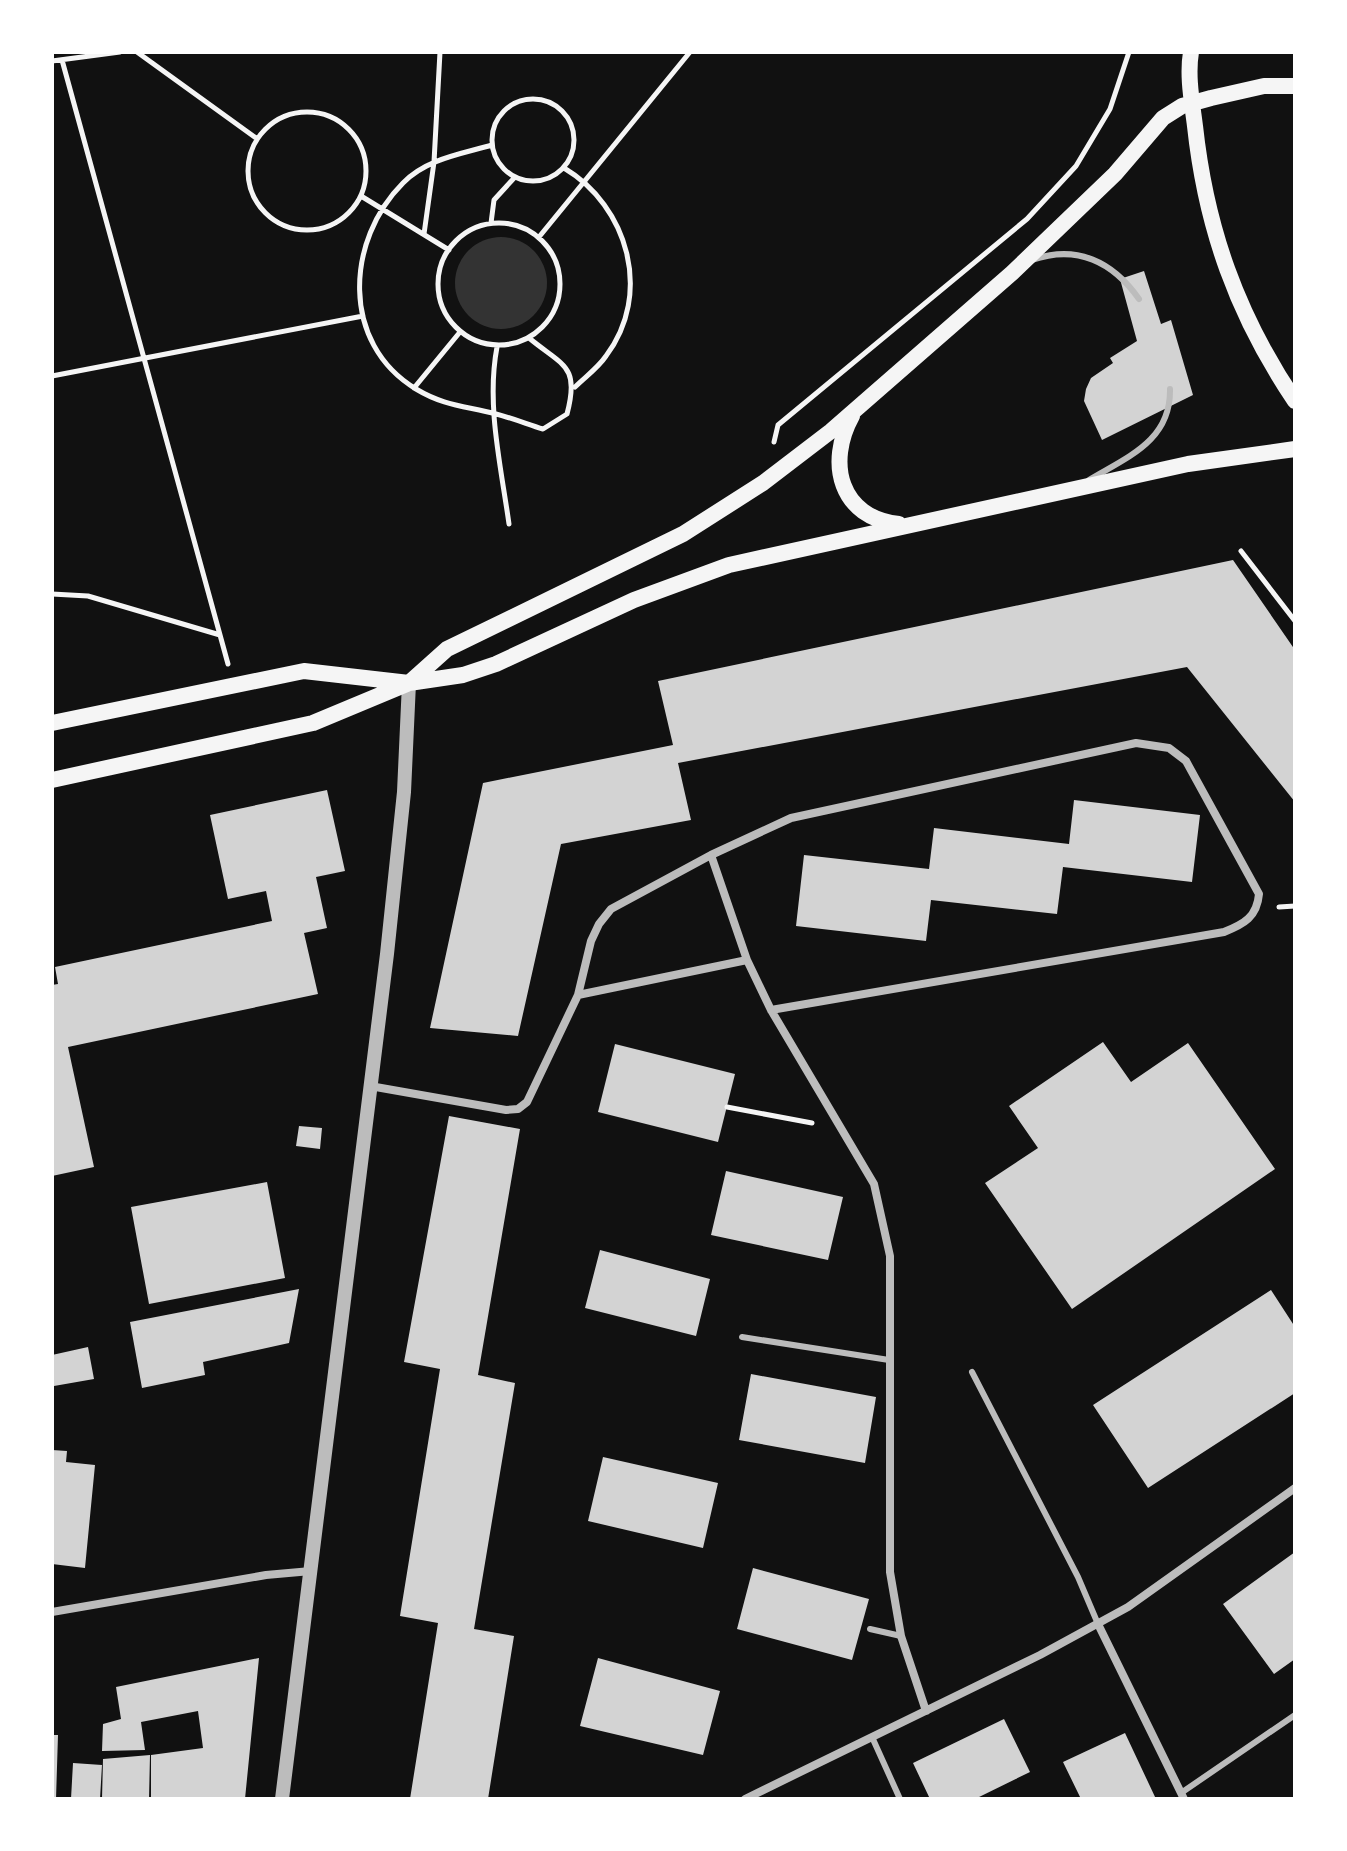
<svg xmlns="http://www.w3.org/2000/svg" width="1347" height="1851" font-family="'Noto Serif',serif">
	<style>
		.water { fill: #333 }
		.building { fill: #d3d3d3 }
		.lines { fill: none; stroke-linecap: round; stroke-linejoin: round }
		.path { stroke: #f5f5f5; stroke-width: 5 }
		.service { stroke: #bcbcbc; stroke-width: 6 }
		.minor { stroke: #bcbcbc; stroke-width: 8 }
		.tertiary { stroke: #bcbcbc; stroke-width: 14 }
		.secondary { stroke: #f5f5f5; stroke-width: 16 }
	</style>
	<rect width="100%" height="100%" fill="#111"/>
	<path class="water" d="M455 283a46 46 0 1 1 92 0a46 46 0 1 1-92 0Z"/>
	<path class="building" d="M1144,271L1161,324L1171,320L1193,395L1102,440L1084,401L1086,389L1091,378L1113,363L1110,358L1137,341L1120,279Z
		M1233,560L1295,650V802L1187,667L678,763L691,820L561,844L518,1036L430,1028L483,783L673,745L658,681Z
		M327,790L345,871L316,877L327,928L304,933L318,994L68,1047L94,1167L52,1176V985L58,984L55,967L272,921L266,891L228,899L210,815Z
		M1074,800L1200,815L1192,882L1063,867L1057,914L931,900L926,941L796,926L804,855L929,869L934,828L1069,844Z
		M1103,1042L1131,1082L1188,1043L1275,1169L1072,1309L985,1183L1038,1148L1009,1106Z
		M615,1044L735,1074L718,1142L598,1112Z
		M449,1116L520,1129L478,1375L515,1383L474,1629L514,1636L488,1799H410L438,1623L400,1616L440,1369L404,1362Z
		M299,1126L322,1128L320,1149L296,1146Z
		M726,1171L843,1197L828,1260L711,1235Z
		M267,1182L285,1278L149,1304L131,1207Z
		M600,1250L710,1279L696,1336L585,1308Z
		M299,1289L289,1343L203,1362L205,1375L142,1388L130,1322Z
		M1271,1290L1295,1327V1393L1148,1488L1093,1405Z
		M88,1347L94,1379L54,1386L52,1355Z
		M751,1374L876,1397L865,1463L739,1440Z
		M52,1450L67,1451L66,1462L95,1465L85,1568L52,1564Z
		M603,1457L718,1483L703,1548L588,1521Z
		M1295,1552V1659L1274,1674L1223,1604Z
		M753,1568L869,1599L852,1660L737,1629Z
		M259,1658L245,1799H151V1755L203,1748L198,1711L141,1722L145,1750L102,1751L103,1724L121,1719L116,1687Z
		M598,1658L720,1691L703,1755L580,1726Z
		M1004,1719L1030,1772L975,1799H930L913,1763Z
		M1125,1733L1156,1799H1081L1063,1762Z
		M52,1735H58L56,1799H52Z
		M150,1755L149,1799H102L103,1759Z
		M73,1763L102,1765L100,1799H71Z"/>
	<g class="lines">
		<path class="path" d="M137,52L256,138
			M62,60L228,664
			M52,61L120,52
			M492 140a41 41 0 1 1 82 0a41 41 0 1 1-82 0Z
			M248 171a59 59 0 1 1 118 0a59 59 0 1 1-118 0Z
			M492,145C461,154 426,159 403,183C346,240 340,343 416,389C444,406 466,406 496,414C512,418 527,424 543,429L567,414C580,365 563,366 529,338
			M564,168C628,206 653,294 606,356C598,368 585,377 575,387
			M361,196L449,250
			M438 284a61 61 0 1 1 122 0a61 61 0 1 1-122 0Z
			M491,223L494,200L515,177
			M424,234L434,162L440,52
			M539,237L690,52
			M497,347C486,405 501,466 509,524
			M52,376L363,316
			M414,388L460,332
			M774,442L778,425L1027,219L1076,166L1110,109L1129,52
			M1241,551L1295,621
			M52,594L88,596L220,635
			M1279,907L1295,906
			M727,1107L812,1123"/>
		<path class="service" d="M1032,260C1077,244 1113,262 1139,299
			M1089,480C1127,457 1171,441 1170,389
			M742,1337L889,1360
			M972,1372L1078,1577L1098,1624
			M870,1629L901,1636
			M872,1737L900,1799
			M1181,1793L1295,1715"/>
		<path class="minor" d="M711,855L747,960L771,1010L874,1184L890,1256V1572L901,1636L926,1711
			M578,995L591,941L599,924L611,909L711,855L791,818L1136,743L1169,748L1186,761L1259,894C1257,917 1244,924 1224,932L771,1010
			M370,1086L506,1110L518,1109L527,1102L578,995L747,960
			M52,1612L266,1575L311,1571
			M1098,1624L1184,1799
			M745,1799L1040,1655L1128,1607L1295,1488"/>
		<path class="tertiary" d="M282,1799L387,954L404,792L409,683"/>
		<path class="secondary" d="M1191,52C1187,76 1192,102 1195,126C1206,228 1237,315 1295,401
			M852,416C826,463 840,518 899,524
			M52,723L304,671L409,683L447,649L683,534L763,483L831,431L1012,273L1115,174L1163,118L1182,106L1211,98L1264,86H1295
			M52,780L313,723L409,683L463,675L496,664L634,600L729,565L1188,464L1295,449"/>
	</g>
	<rect width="1347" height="1851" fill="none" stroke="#ffffff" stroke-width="108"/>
</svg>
